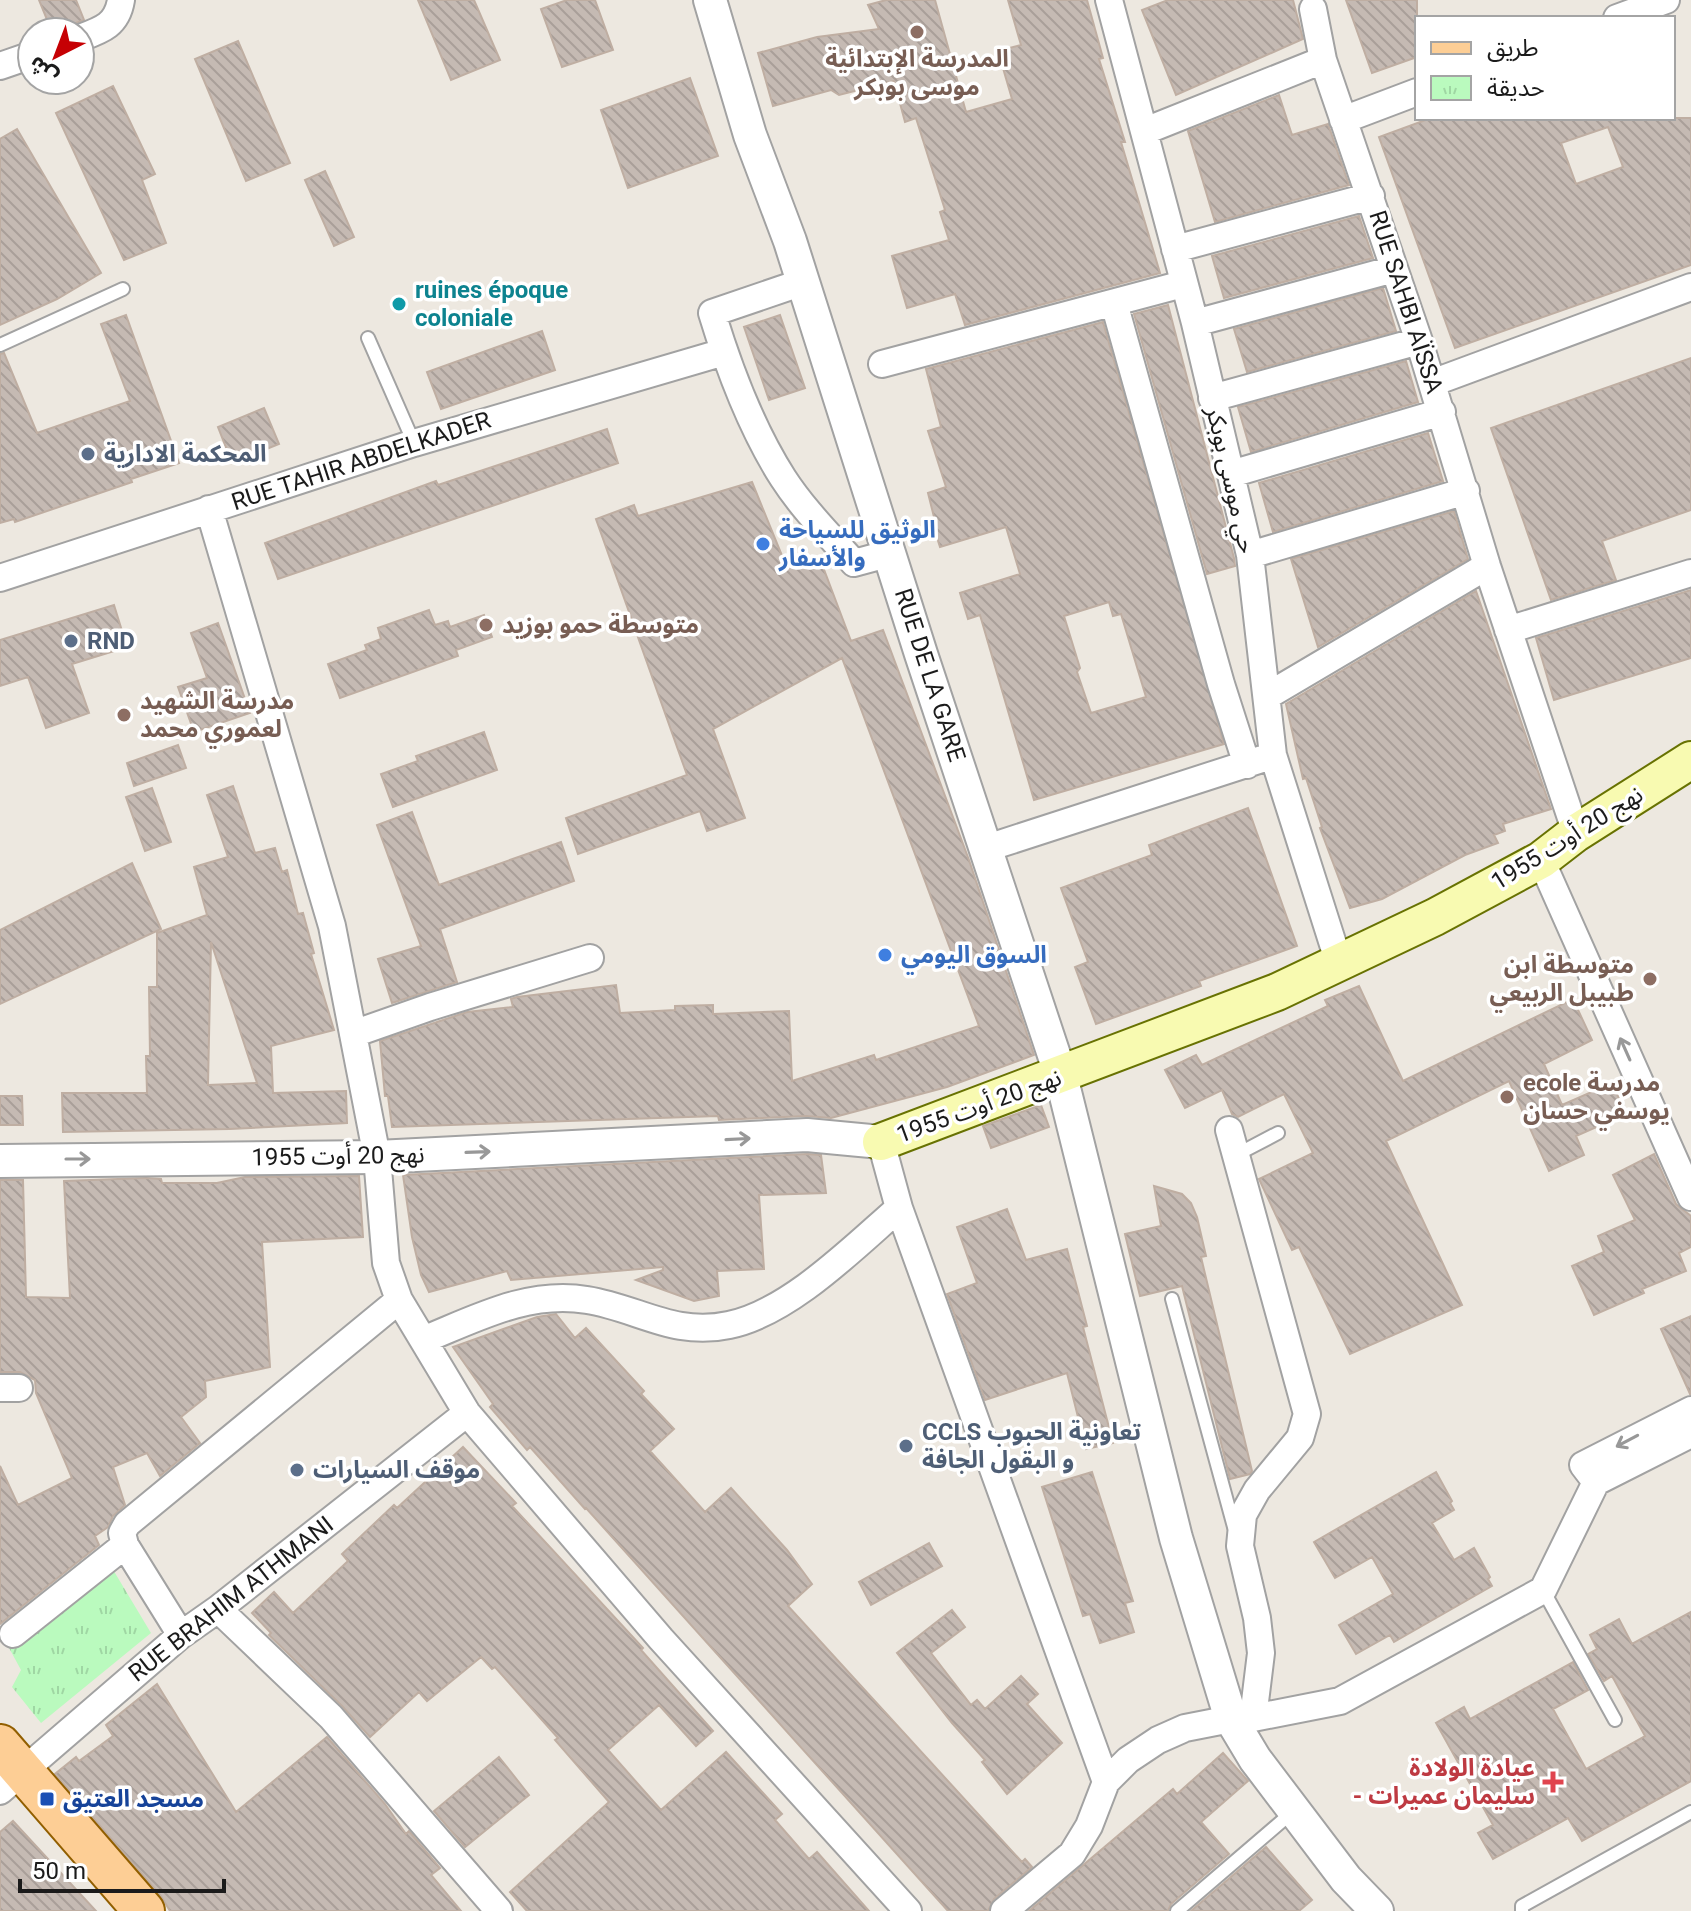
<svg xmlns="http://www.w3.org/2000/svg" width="1691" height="1911" font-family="Roboto,'Noto Sans Arabic',sans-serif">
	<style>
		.park { fill: url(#park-tufts) }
		.building { fill: url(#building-back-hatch); stroke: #bfaea2; stroke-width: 2; fill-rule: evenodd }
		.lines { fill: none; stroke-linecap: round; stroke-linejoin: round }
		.service-casing { stroke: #a2a2a2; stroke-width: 16 }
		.minor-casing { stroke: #a2a2a2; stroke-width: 30 }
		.tertiary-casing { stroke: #a2a2a2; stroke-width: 36 }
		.secondary-casing { stroke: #687202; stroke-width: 40 }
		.primary-casing { stroke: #925f00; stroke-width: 44 }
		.service { stroke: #fff; stroke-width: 12 }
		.minor { stroke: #fff; stroke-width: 26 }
		.tertiary { stroke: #fff; stroke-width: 32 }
		.secondary { stroke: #f8fab1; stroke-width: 36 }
		.primary { stroke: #fdce95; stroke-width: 40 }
		.oneway { stroke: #989898 }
		.education-dot { fill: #8d6e63; stroke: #fff; stroke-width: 3 }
		.culture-dot { fill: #0f9aa8; stroke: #fff; stroke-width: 3 }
		.service-dot { fill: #5c6f8a; stroke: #fff; stroke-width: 3 }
		.shop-dot { fill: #3f7fe0; stroke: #fff; stroke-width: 3 }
		.health-dot { fill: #e0444e; stroke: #fff; stroke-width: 3 }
		.transit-dot { fill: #1a4fb4; stroke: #fff; stroke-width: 3 }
		.labels { text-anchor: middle; stroke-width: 7; stroke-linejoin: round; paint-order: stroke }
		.education-label { font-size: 24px; font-weight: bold; fill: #785e54; stroke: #fff; text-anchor: start }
		.culture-label { font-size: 24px; font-weight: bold; fill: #0d838f; stroke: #fff; text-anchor: start }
		.street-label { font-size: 24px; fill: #1b1b1b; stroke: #fff }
		.service-label { font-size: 24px; font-weight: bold; fill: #4e5e75; stroke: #fff; text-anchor: start }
		.shop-label { font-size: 24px; font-weight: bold; fill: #366cbe; stroke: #fff; text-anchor: start }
		.health-label { font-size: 24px; font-weight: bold; fill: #be3a42; stroke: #fff; text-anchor: end }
		.transit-label { font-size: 24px; font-weight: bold; fill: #164399; stroke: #fff; text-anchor: start }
	</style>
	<defs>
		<pattern id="park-tufts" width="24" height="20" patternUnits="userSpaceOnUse" patternTransform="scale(2)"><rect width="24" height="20" fill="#bafabe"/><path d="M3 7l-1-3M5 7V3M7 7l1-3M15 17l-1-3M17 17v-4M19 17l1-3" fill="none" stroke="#9fd6a3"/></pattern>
		<pattern id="building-back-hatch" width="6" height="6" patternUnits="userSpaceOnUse" patternTransform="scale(2)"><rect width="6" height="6" fill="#c5bab3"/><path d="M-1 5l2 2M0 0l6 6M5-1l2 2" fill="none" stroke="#a99f99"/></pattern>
	</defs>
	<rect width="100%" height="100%" fill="#ede8e0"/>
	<path class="park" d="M112,1568L151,1633L41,1723L12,1687L21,1670L8,1646Z"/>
	<path class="building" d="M39,0H76L84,20L52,32Z
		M418,0H474L500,60L451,80Z
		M567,0H595L613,50L562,67L541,9Z
		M886,0H935L966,112L1012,99L998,51L1021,45L1008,0H1087L1103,58L1099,59L1125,142H1121L1160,273L965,325L955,294L907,308L892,256L949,240L940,212L945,210L916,118L905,122L894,81L839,95L831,90L773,106L758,53L817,37L879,29L868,5Z
		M1168,0H1293L1303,39L1176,95L1142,10Z
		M1346,0H1417V57L1372,73Z
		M238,41L290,163L246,181L195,59Z
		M690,78L718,156L628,188L601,110Z
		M113,86L155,174L142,180L166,243L124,260L56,113Z
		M1279,95L1292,135L1328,124L1349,185L1215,222L1188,131Z
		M1431,118H1691V265L1455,348L1379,137ZM1608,127L1623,167L1576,184L1561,143Z
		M17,129L101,273L57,299L0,325V139Z
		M325,171L354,237L334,246L305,180Z
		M1359,216L1373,258L1224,298L1212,256Z
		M1383,288L1396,331L1247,372L1234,329Z
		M1168,305L1234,558L1235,566L1207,574L1134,314Z
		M126,315L179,463L131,479L132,482L15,522L14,519L0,523V354L4,353L37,433L130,401L101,324Z
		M780,315L805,388L769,400L744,327Z
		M1103,322L1224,744L1034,800L980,615L968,619L960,593L1020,574L1006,527L940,547L932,522L935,521L928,493L946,487L928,431L941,427L926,369ZM1109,602L1113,616L1121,614L1146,697L1091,713L1077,672L1080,668L1064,616Z
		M542,331L555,370L441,409L427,372Z
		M1691,358V510L1602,541L1616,580L1551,600L1491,428Z
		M1406,361L1418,402L1251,452L1238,407Z
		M264,408L279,444L232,463L218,427Z
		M607,429L618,463L278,579L265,543L436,481L438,485Z
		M1428,433L1443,481L1273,532L1259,483Z
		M752,482L787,568L820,559L851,641L883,630L969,860L1034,1055L947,1087L831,1118L806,1116L719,1120L718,1116L392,1127L388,1096H385L380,1041L467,1012L513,1007L511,999L517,997L616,985L620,1013L675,1010V1006L713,1005V1014L789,1011L792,1081L874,1055L876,1060L979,1026L842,658L713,729L745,818L707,831L700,811L578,854L566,818L687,775L596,519L634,505L638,516Z
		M1454,511L1468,559L1318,647L1291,559Z
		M1691,590V658L1554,700L1536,638Z
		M1476,591L1551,809L1503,824L1505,831L1494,835L1498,843L1465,855L1382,899L1350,908L1320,828L1322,827L1306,778L1303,779L1286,704Z
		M114,605L127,647L72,664L89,713L46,728L28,677L0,686V640Z
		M429,610L435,625L448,621L450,627L484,615L492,637L456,650L458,656L340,698L328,664L367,650L365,645L381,639L378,628Z
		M218,623L250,713L194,732L178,687L207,678L191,633Z
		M484,732L497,770L393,807L381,774L418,761L416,756Z
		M178,745L186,768L134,786L127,763Z
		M233,786L255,853L275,848L282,872L287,870L298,914L303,913L314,953L311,954L334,1030L271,1046L273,1093L346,1091L347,1123L230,1129L63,1132L62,1093H147L146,1056H150L149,987H157V933L207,915L194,867L228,857L207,795ZM211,942L257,1083L208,1085Z
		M152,788L171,842L145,851L126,797Z
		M1248,808L1297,946L1199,981L1201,986L1096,1024L1075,967L1088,962L1061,888L1152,855L1149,845Z
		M412,812L439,885L561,842L574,881L440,929L457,982L392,1003L378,959L421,946L377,825Z
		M132,863L161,929L0,1004V930Z
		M1359,986L1403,1081L1573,999L1592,1040L1544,1064L1562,1105L1612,1083L1626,1114L1576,1136L1584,1155L1549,1171L1509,1081L1386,1141L1462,1305L1350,1354L1299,1247L1292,1250L1259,1179L1313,1153L1284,1094L1238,1117L1232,1114L1222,1090L1185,1108L1165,1070L1196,1055L1202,1065L1328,1006L1325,1000Z
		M0,1096H22L23,1125H0Z
		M1041,1105L1049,1127L991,1148L983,1126Z
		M807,1154L821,1155L826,1193L759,1195L764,1269L717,1271L719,1296L694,1301L636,1280L663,1270V1267L511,1280L507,1271L429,1292L421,1275L412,1237L403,1175Z
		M1654,1154L1676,1204L1691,1216V1247L1679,1253L1686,1271L1642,1289L1644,1293L1594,1315L1572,1266L1604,1252L1598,1236L1635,1220L1613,1175Z
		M359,1176L363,1237L262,1242L270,1367L205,1381L206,1397L181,1417L200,1443L160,1476L147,1453L113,1467L125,1505L113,1516L108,1527L95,1536L99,1545L0,1624V1466L18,1505L72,1478L36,1393L35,1380L20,1372H0V1180H23L26,1297L70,1298L64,1181L146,1178L161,1179L162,1183H217L245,1177Z
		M1154,1186L1182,1194L1191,1203L1197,1217L1206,1256L1201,1257L1252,1471L1250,1474L1230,1479L1182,1286L1140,1296L1125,1234L1161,1226Z
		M1007,1209L1026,1260L1067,1249L1087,1326L1083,1327L1113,1443L1086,1449L1067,1373L985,1400L947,1294L977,1283L957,1227Z
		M556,1314L575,1338L586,1328L644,1391L641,1394L674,1429L650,1451L705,1512L731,1488L787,1550L812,1584L788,1606L1022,1862L1025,1859L1032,1867L994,1899L988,1911H948L586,1508L585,1509L530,1447L527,1450L490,1407L493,1404L453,1347L537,1317Z
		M1691,1316V1394H1690L1661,1329Z
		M463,1447L516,1503L512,1506L643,1648L641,1650L713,1731L696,1746L659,1705L608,1750L661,1810L726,1752L782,1814L775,1820L809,1859L817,1852L869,1911H527L510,1892L609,1802L555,1740L558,1738L495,1667L492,1669L481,1657L427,1701L419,1692L370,1737L342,1706L269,1635L271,1633L252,1613L274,1592L293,1613L348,1561L342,1554L394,1505L397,1508Z
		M1092,1472L1133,1601L1125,1603L1134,1632L1100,1643L1090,1614L1083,1616L1042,1487Z
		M1436,1472L1452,1501L1450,1503L1454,1510L1432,1523L1454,1560L1474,1548L1490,1577L1488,1579L1492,1586L1394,1642L1390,1635L1356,1654L1339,1625L1393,1594L1372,1557L1335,1578L1314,1542Z
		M929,1543L942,1566L871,1605L859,1582Z
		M952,1610L965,1627L931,1653L971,1705L977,1700L985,1709L1021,1676L1038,1694L1027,1704L1062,1743L1007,1794L982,1762L985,1760L952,1723L897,1653Z
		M1691,1612V1781L1582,1841L1568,1818L1493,1859L1478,1833L1493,1825L1436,1723L1464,1707L1470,1719L1573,1662L1588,1690L1553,1709L1586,1769L1645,1736L1612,1676L1604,1681L1588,1654L1597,1649L1590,1635L1619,1619L1632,1644Z
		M157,1684L236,1812L327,1737L385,1804L406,1834L409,1831L440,1868L431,1875L461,1911H170L161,1896L55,1774L76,1757L79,1761L113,1736L106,1725Z
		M1223,1753L1248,1781L1201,1822L1229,1854L1171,1904L1168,1911H1029L1173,1789L1177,1794Z
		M499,1757L529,1795L465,1847L434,1811Z
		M13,1821L71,1884L96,1911H0V1832Z
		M1266,1847L1312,1900L1299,1911H1191Z"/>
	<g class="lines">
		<defs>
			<path id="service" d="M368,338L414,443
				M0,345L123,289
				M1236,1155L1278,1133
				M1172,1299L1234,1527
				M1543,1590L1615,1720
				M1177,1911L1282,1821
				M1522,1911V1906L1691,1812"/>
			<path id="minor" d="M1109,0L1195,323L1250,555L1273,755L1339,963
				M1313,9L1323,60L1419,341L1487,566L1576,833
				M1617,18L1666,0
				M80,38C102,30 117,25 121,0
				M0,66L32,55
				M1343,120L1417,92
				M1145,131L1323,60
				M1175,249L1371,196
				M803,282L712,313C729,369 751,428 783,478C803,509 830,536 854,563L891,553
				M1114,303L1221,684L1247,765
				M1195,323L1394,269
				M882,364L1183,284
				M1432,383L1691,287
				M1212,398L1419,341
				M1231,474L1442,412
				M209,509L332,926L377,1157L386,1263L399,1300L467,1413L661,1639L908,1911
				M1250,555L1466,491
				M0,578L414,443L724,352
				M1508,630L1691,573
				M1267,696L1487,566
				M987,848L1262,759
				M1541,860L1691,1197
				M353,1034L430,1007L590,958
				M1229,1130L1307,1414L1300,1438L1257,1490L1243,1515L1240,1546L1257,1618L1261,1653L1253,1718
				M881,1142L899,1208L1106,1782
				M423,1340C475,1319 528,1290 587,1300C638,1308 674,1337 729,1325C789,1313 854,1247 899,1208
				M0,1388H19
				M1596,1482L1583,1465L1691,1410
				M218,1609L331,1717L499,1911
				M13,1634L125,1545
				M181,1635L125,1545L122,1533L127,1524L399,1300
				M0,1791L181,1635L218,1609L467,1413
				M1004,1911L1072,1854L1089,1826L1106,1782L1128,1760L1158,1740L1185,1728L1231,1719L1253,1718L1340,1701L1543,1590L1596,1482L1691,1434"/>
			<path id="tertiary" d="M710,0L750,135L790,241L921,654L1061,1076L1176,1538L1231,1719L1255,1759L1346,1879L1377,1911
				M0,1161L377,1157L807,1135L881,1142"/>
			<path id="secondary" d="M881,1142L1277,992L1435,917L1541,860L1576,833L1691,760"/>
			<path id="primary" d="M0,1745L144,1911"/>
		</defs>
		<use href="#service" class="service-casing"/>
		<use href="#minor" class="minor-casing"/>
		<use href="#tertiary" class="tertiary-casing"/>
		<use href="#secondary" class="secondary-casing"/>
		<use href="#primary" class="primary-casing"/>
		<use href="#service" class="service"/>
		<use href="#minor" class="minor"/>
		<use href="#tertiary" class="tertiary"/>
		<use href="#secondary" class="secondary"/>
		<use href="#primary" class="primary"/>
	</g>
	<defs><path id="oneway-shaft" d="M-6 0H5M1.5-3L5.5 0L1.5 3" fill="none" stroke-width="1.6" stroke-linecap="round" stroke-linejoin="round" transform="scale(2)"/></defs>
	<g class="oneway">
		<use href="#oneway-shaft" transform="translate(1625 1049) rotate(-114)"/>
		<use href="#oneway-shaft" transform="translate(738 1139) rotate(-3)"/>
		<use href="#oneway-shaft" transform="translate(478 1152) rotate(-2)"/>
		<use href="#oneway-shaft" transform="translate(78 1159)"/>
		<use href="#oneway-shaft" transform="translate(1627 1441) rotate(152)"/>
	</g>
	<g class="education-dot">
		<circle cx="917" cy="32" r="8"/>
		<circle cx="486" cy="625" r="8"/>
		<circle cx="124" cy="715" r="8"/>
		<circle cx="1650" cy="979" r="8"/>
		<circle cx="1507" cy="1097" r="8"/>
	</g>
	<circle class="culture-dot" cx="399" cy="304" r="8"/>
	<g class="service-dot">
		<circle cx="88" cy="454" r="8"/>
		<circle cx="71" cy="641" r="8"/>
		<circle cx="906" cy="1446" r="8"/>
		<circle cx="297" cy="1470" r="8"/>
	</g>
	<g class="shop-dot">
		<circle cx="763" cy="544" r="8"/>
		<circle cx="885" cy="955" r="8"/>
	</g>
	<path class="health-dot" d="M1549 1770h8v8h8v8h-8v8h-8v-8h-8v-8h8z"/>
	<rect class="transit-dot" x="39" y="1791" width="16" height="16" rx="4"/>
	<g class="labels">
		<g class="education-label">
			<text x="917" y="67" text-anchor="middle">المدرسة الإبتدائية<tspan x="917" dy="28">موسى بوبكر</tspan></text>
			<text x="502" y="633">متوسطة حمو بوزيد</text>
			<text x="140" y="709">مدرسة الشهيد<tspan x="140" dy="28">لعموري محمد</tspan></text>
			<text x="1634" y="973" text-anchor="end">متوسطة ابن<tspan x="1634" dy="28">طبيبل الربيعي</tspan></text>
			<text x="1523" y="1091">ecole مدرسة<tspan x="1523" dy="28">يوسفي حسان</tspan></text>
		</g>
		<g class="culture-label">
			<text x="415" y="298">ruines époque<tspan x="415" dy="28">coloniale</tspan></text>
		</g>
		<g class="street-label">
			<text transform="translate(1406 302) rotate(72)" y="8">RUE SAHBI AÏSSA</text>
			<text transform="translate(361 461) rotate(-18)" y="8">RUE TAHIR ABDELKADER</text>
			<text transform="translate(1231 480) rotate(77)" y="8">حي موسى بوبكر</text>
			<text transform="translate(930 675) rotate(72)" y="8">RUE DE LA GARE</text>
			<text transform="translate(1567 838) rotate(-32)" y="8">نهج 20 أوت 1955</text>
			<text transform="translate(979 1106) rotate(-20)" y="8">نهج 20 أوت 1955</text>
			<text transform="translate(338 1156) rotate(-1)" y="8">نهج 20 أوت 1955</text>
			<text transform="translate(231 1599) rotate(-38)" y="8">RUE BRAHIM ATHMANI</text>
		</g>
		<g class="service-label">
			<text x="104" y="462">المحكمة الادارية</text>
			<text x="87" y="649">RND</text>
			<text x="922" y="1440">CCLS تعاونية الحبوب<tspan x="922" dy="28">و البقول الجافة</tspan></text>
			<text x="313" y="1478">موقف السيارات</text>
		</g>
		<g class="shop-label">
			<text x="779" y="538">الوثيق للسياحة<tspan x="779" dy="28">والأسفار</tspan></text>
			<text x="901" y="963">السوق اليومي</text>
		</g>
		<g class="health-label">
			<text x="1535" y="1776">عيادة الولادة<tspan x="1535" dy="28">- سليمان عميرات</tspan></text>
		</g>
		<g class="transit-label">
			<text x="63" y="1807">مسجد العتيق</text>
		</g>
	</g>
	<rect x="1415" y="16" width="260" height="104" fill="#ffffff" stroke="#a4a4a4" stroke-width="2"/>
	<rect x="1431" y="42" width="40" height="12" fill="#fdce95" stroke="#a4a4a4" stroke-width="2"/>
	<text x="1487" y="56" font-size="24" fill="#1b1b1b">طريق</text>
	<rect x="1431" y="76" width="40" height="24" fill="url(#park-tufts)" stroke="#a4a4a4" stroke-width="2"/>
	<text x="1487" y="96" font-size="24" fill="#1b1b1b">حديقة</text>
	<g transform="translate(56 56) rotate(222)"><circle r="38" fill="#ffffff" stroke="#a4a4a4" stroke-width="2"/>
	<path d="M0-6L14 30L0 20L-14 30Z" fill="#c60004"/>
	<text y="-12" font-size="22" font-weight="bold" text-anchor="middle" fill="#1b1b1b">ش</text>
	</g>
	<path d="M20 1879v12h204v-12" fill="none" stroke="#1b1b1b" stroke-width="4"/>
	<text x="32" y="1879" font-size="24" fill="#1b1b1b" stroke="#ffffff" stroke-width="6" paint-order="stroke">50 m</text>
</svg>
